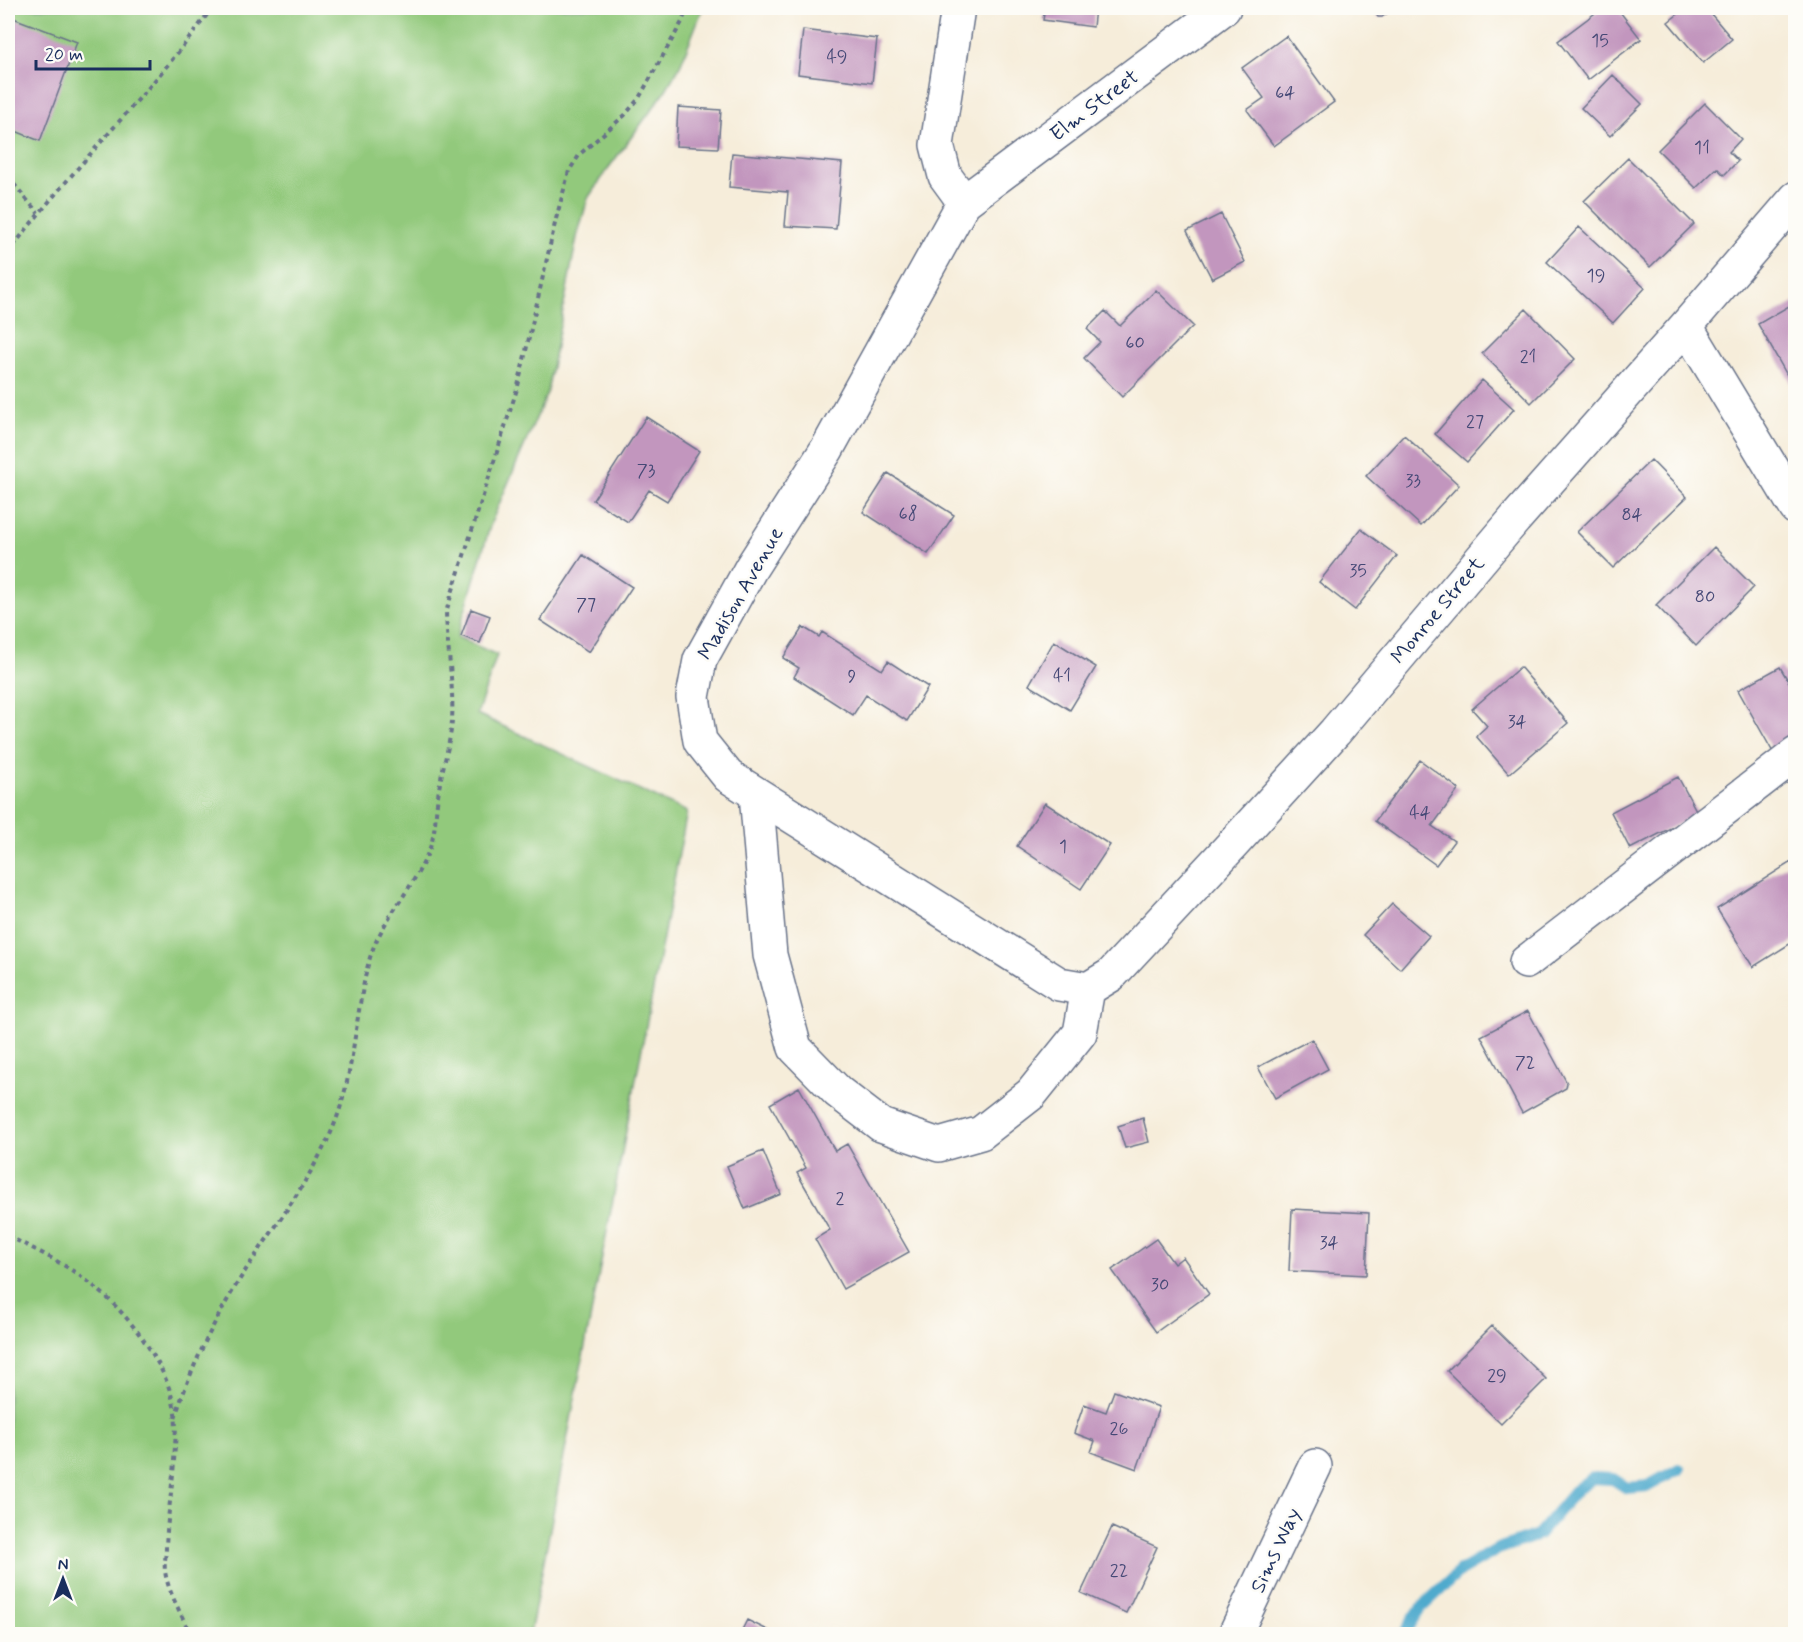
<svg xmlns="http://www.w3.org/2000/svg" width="1803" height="1642" font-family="Mynerve,sans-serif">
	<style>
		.green { fill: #92c97b; stroke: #567c6c; stroke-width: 1.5 }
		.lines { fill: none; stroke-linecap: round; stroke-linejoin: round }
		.stream { stroke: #4faacd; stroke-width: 12 }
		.building { fill: #c296be }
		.minor-casing { stroke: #687289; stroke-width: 36 }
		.path { stroke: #687289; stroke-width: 4; stroke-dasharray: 4.5 4.5; stroke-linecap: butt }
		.minor { stroke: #fff; stroke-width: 33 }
		.labels { text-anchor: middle; stroke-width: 5; stroke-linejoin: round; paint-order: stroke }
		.number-label { font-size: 18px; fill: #454976 }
		.street-label { font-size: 21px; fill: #1b2f5e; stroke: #fdfcf7 }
	</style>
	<rect width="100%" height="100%" fill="#fdfcf7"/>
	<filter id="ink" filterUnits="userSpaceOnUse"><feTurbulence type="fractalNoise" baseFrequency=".0167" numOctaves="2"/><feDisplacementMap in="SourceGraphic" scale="12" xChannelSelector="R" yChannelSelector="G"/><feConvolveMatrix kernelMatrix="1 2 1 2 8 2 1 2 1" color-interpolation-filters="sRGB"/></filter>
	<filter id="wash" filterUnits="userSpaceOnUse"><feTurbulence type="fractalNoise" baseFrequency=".008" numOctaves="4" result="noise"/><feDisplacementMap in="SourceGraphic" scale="24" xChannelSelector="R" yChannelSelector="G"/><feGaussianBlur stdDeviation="1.35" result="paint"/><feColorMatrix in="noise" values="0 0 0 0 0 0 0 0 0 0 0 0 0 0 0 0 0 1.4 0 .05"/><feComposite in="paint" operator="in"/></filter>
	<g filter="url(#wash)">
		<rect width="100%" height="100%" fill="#f6edda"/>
		<path class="green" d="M8,8H703L680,66L664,93L610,166L588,198L577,237L547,393L491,523L457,637L497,655L477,714L687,812L530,1634H8Z"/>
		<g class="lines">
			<path class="stream" d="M1404,1634L1421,1608L1460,1571L1498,1549L1538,1535L1577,1489L1592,1478L1613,1479L1627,1488L1648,1486L1679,1469"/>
		</g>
		<g id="blocks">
			<path class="building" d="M1045,8H1095L1093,27L1043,20Z
				M1371,8H1395L1382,17H1378Z
				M1602,8H1617L1641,39L1588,80L1558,41Z
				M1686,8H1706L1732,39L1703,63L1668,22Z
				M8,16L77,42L40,141L8,128Z
				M803,30L877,39L872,83L798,74Z
				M1286,36L1334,102L1274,146L1247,110L1264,98L1242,68Z
				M1613,75L1642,104L1610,136L1581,108Z
				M1705,103L1741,139L1729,152L1738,161L1724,175L1717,168L1696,188L1658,150Z
				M678,107L721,110L718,148L676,146Z
				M732,153L842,163L836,229L785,226L788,192L729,187Z
				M1628,158L1694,224L1650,267L1584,201Z
				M1221,214L1245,262L1212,279L1187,231Z
				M1579,227L1645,288L1613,323L1547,262Z
				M1156,290L1193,326L1122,397L1084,358L1100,342L1087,329L1105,311L1120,326Z
				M1796,302V391L1758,324Z
				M1526,309L1575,359L1531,403L1482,353Z
				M1482,380L1514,409L1467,462L1435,434Z
				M646,417L699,451L667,501L649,490L628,522L593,500Z
				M1404,435L1459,485L1421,526L1366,476Z
				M1651,460L1687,497L1613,568L1577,532Z
				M888,473L954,515L928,554L863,512Z
				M1361,529L1397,556L1355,610L1319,582Z
				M1714,547L1754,587L1696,646L1656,605Z
				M583,555L632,587L589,652L540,620Z
				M471,609L490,616L480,643L461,636Z
				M803,627L819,637L822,632L882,670L888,661L928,687L907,721L866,695L853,715L794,677L799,668L783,658Z
				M1054,641L1096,667L1070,710L1029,685Z
				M1520,667L1568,723L1509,774L1476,736L1487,726L1472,709Z
				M1780,667L1796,694V741L1774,754L1738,690Z
				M1420,760L1459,789L1432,826L1454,841L1436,865L1375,821Z
				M1678,777L1698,814L1630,849L1611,812Z
				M1045,803L1110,845L1081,889L1017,846Z
				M1791,862L1796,870V940L1753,967L1717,909Z
				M1392,904L1429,936L1400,969L1363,935Z
				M1528,1011L1567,1083L1566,1088L1522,1113L1481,1036Z
				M1312,1039L1328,1069L1275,1098L1258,1067Z
				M799,1087L835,1151L847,1144L909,1252L843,1289L815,1239L830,1230L797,1173L806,1168L770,1104Z
				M1143,1118L1149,1142L1125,1148L1118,1126Z
				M763,1151L781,1194L745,1209L727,1166Z
				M1292,1209L1369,1213L1366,1275L1289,1271Z
				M1156,1239L1174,1264L1183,1257L1209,1294L1156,1332L1112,1270Z
				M1492,1326L1546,1379L1501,1424L1447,1371Z
				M1114,1391L1159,1407L1137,1469L1091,1452L1095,1441L1074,1433L1084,1404L1106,1412Z
				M1112,1527L1157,1547L1126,1613L1081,1593Z
				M747,1620L776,1634H740Z"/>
		</g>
	</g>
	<g filter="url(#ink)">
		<use href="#blocks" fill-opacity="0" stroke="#687289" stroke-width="1.5"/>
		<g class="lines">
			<defs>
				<path id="minor" d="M958,8L937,145L945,176L964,202
					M1224,8L964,202L827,449L751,568L700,660L693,697L700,741L728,776L1059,984L1088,989L1111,975L1233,844L1335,732L1515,519L1686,326L1796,198
					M1686,326L1796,508
					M756,794L770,955L795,1048L838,1092L881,1125L939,1145L981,1133L1031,1094L1080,1033L1088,989
					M1526,962L1796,754
					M1235,1634L1315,1466"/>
			</defs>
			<use href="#minor" class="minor-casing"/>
			<path class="path" d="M8,177L38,213
				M8,253C72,168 150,94 212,8
				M8,1236C36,1250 66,1264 91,1284C125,1310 164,1360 173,1402C178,1421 175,1442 174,1461C172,1491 167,1519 166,1548C166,1555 164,1564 165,1571C168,1593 182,1614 190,1634
				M175,1418C191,1366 217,1314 247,1268C275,1227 305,1186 327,1141C355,1085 353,1021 369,961C380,920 414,889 429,850C436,834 435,813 438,796C441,771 450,746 452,721C454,685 447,649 446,612L518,386L556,219L569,171L580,154L625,115L639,98L682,22L687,8"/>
			<use href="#minor" class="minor"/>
		</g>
	</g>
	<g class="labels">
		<g class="number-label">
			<text x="1600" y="46">15</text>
			<text x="837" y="62">49</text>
			<text x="1285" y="98">64</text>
			<text x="1702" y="153">11</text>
			<text x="1596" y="281">19</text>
			<text x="1135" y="348">60</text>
			<text x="1528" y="362">21</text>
			<text x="1475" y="427">27</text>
			<text x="646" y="476">73</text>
			<text x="1413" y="486">33</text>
			<text x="908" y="519">68</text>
			<text x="1632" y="520">84</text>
			<text x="1358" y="576">35</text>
			<text x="1705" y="602">80</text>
			<text x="586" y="610">77</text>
			<text x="1062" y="681">41</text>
			<text x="852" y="682">9</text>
			<text x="1517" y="727">34</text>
			<text x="1420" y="818">44</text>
			<text x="1063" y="852">1</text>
			<text x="1525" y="1068">72</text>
			<text x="840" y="1204">2</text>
			<text x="1329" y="1248">34</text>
			<text x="1160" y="1290">30</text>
			<text x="1497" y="1381">29</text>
			<text x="1119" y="1434">26</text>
			<text x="1119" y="1576">22</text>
		</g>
		<g class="street-label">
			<text transform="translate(1094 105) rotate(-37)" y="7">Elm Street</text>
			<text transform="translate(740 593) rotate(-60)" y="7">Madison Avenue</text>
			<text transform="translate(1437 610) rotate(-50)" y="7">Monroe Street</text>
			<text transform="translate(1275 1550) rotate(-65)" y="7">Sims Way</text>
		</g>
	</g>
	<rect width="1803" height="1642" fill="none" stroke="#fdfcf7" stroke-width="30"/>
	<g transform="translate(63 1579)" stroke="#fdfcf7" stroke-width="4.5" paint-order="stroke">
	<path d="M0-4.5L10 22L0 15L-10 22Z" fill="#1b2f5e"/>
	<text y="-9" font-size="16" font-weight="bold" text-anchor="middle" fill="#1b2f5e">N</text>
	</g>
	<path d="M36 60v9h114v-9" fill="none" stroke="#1b2f5e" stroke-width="3"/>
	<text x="45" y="60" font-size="18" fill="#1b2f5e" stroke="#fdfcf7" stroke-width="4.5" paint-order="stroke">20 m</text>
</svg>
